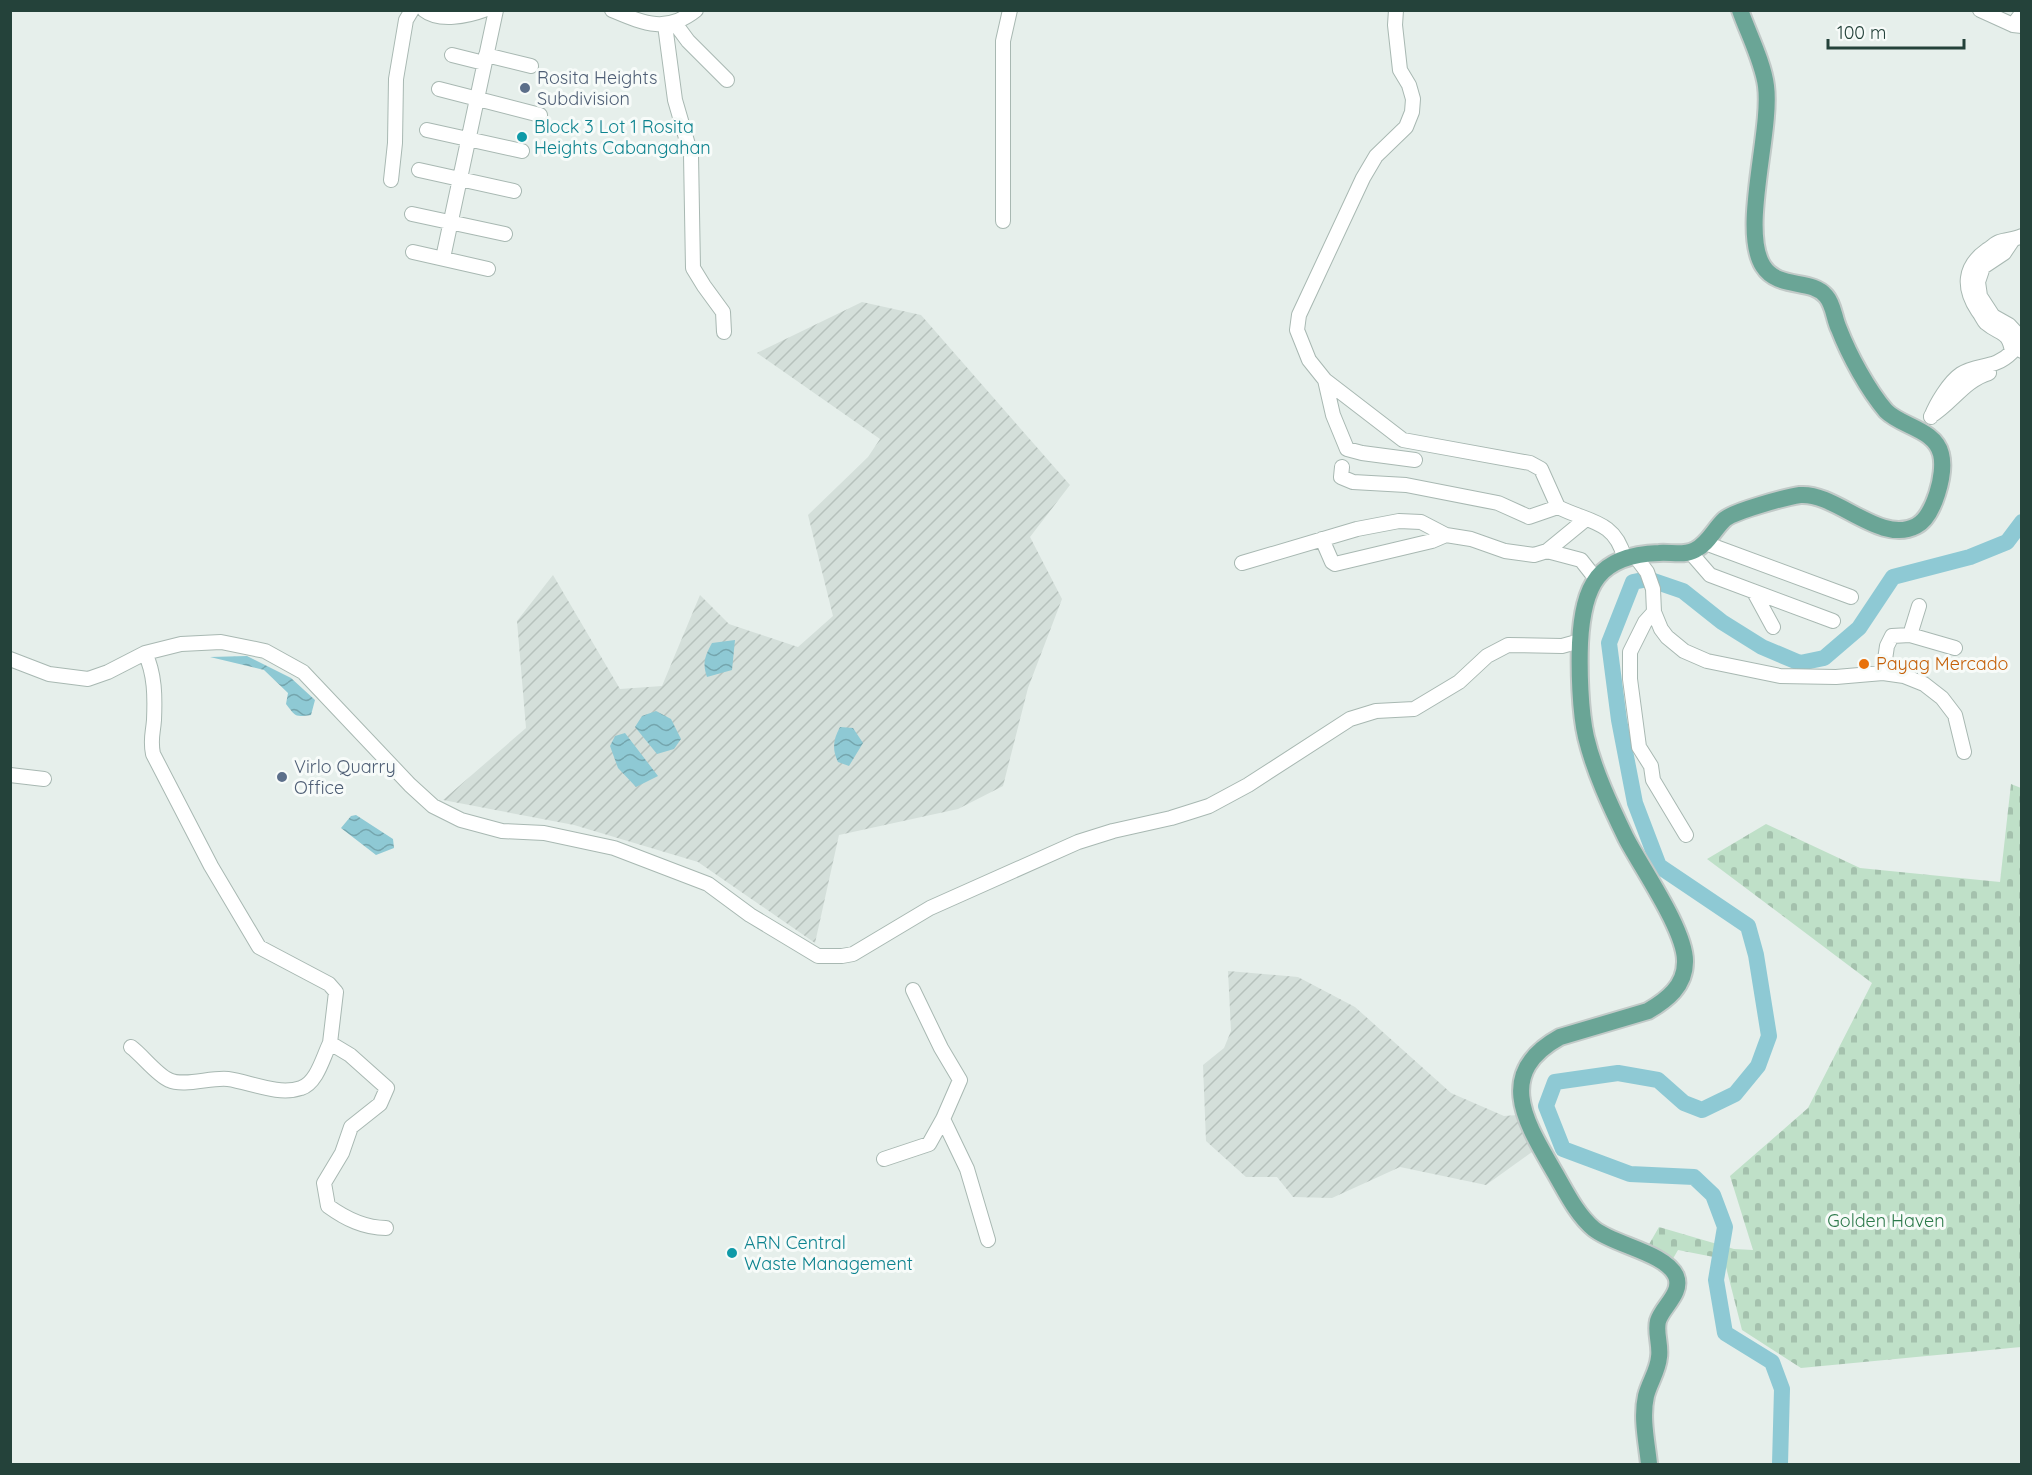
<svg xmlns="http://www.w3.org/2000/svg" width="2032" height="1475" font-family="Quicksand,sans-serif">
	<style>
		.industrial { fill: url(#industrial-furrows) }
		.cemetery { fill: url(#cemetery-stones) }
		.water { fill: url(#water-waves) }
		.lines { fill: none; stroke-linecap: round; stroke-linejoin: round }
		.river { stroke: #8ec9d4; stroke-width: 16 }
		.minor-casing { stroke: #a8b8b2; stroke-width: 16 }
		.major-casing { stroke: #c2cac8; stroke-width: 20 }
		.minor { stroke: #fff; stroke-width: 14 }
		.major { stroke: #6aa596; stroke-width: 16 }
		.service-dot { fill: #5c6f8a; stroke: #f7fbf9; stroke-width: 2 }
		.culture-dot { fill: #0f9aa8; stroke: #f7fbf9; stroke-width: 2 }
		.food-dot { fill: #e8710a; stroke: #f7fbf9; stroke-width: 2 }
		.labels { text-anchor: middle; stroke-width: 6; stroke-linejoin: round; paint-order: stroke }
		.service-label { font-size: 18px; fill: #4e5e75; stroke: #f7fbf9; text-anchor: start }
		.culture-label { font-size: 18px; fill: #0d838f; stroke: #f7fbf9; text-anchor: start }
		.food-label { font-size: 18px; fill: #c56008; stroke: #f7fbf9; text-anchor: start }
		.park-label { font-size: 18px; fill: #2d7a4b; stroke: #f7fbf9 }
	</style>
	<defs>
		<pattern id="industrial-furrows" width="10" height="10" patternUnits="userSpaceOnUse" patternTransform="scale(1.5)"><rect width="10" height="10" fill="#d4dfda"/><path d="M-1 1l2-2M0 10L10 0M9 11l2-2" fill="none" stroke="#b6c1bc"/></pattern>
		<pattern id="cemetery-stones" width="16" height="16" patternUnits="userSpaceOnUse" patternTransform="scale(1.5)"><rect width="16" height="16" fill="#bfe0c8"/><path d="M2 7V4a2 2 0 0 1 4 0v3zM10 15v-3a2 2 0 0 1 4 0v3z" fill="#a4c1ad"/></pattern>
		<pattern id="water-waves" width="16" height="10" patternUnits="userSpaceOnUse" patternTransform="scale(1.5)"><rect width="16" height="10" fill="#8ec9d4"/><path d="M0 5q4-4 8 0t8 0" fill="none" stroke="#74a5ad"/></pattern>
	</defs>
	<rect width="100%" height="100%" fill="#e6efeb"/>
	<path class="industrial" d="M862,302L921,315L1070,485L1030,537L1062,599L1028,688L1003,786L958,809L839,835L815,943L698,862L574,825L443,800L526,728L517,621L553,575L620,689L662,686L700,595L729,624L798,647L833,616L808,515L868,457L880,439L757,353Z
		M1228,971L1298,977L1355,1007L1451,1093L1504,1116L1518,1115L1536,1149L1486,1185L1400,1167L1332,1198L1293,1197L1277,1177H1246L1206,1141L1203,1065L1224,1048L1231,1031Z"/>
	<path class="cemetery" d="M2011,784L2021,788V1347L1801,1368L1742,1330L1724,1259L1678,1250L1667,1269L1644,1253L1659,1227L1734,1249L1753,1250L1730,1176L1808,1108L1872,983L1707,859L1766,824L1860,868L2000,882Z"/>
	<path class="water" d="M735,640L732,670L707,677C702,663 705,656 712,643Z
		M247,656L291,678L315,700L311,715C295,717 296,717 286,704L288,693L264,670L210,657Z
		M656,711L671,719L681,739L674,749L657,754L635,727L642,716Z
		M840,727L853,728L863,743L849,766L838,762C832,749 833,740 840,727Z
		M625,733L658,776L636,787L618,768L610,746L615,736Z
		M356,815L393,839L394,848L376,855L341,828L351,816Z"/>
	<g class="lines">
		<path class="river" d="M1780,1464L1782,1389L1772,1362L1725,1333L1716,1280L1725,1227L1713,1195L1694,1177L1630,1174L1563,1149L1546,1106L1555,1082L1618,1073L1658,1080L1684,1103L1702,1110L1735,1094L1758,1066L1769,1036L1756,955L1748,926L1659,866L1635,803L1619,720L1609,643L1633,582L1648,579L1683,591L1722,622L1762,647L1800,663L1824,658L1859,628L1893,577L1970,557L2007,542L2022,522"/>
		<defs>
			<path id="minor" d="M424,10C439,22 468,16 484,10
				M612,10C643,23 666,34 696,10
				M1396,10L1395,25L1400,70L1409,85L1413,99L1412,112L1406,127L1376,156L1363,178L1299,315L1297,330L1309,360L1325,380L1403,440L1530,463L1541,469L1558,507C1587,522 1615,520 1624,557
				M1980,10L2013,25L2022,26
				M674,22L688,41L727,80
				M665,25L675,100L691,155L693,268L704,286L723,312L724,332
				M2013,25L2022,13
				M452,55L484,63
				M486,55L531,66
				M439,89L540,115
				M427,130L522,151
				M419,170L514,191
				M391,180L395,143L396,79L406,20L412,10
				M412,214L505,234
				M1003,221V41L1010,10
				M2012,241L2004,253L1983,267L1978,282L1980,296L1993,316L2009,325L2021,338L2022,351
				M413,252L488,269
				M443,258L496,10
				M1325,380L1333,415L1347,449L1362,453L1415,460
				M1931,416C1952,403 1965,380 1989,373
				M1931,417C1936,404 1949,382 1961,374C1978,363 1994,370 2012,352C2009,330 2000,335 1986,323C1983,320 1981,314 1978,311C1963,288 1963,267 1987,250C1991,248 1995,243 1999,242C2006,239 2014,240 2022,236
				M1342,467L1341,477L1353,482L1406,485L1498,503L1529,517L1558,507
				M1322,539L1332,562L1335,564L1432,541L1446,535
				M1705,543L1851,597
				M1547,551L1581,560L1596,579
				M1690,552L1710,575L1833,621
				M1635,556L1647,572L1653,589L1654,612L1661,629L1667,637L1684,651L1707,661L1780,676L1836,677L1883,673L1904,676L1924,684L1942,698L1955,715L1964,752
				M1242,563L1357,529L1399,521L1421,522L1446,535L1471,539L1505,551L1534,555L1547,551L1586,519
				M1754,592L1773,627
				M1654,612L1645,622L1630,652V679L1639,747L1651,766L1653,780L1686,835
				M1910,635L1919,606
				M145,653C155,674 155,697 154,720C153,734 150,739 153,754L211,866L259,947L329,984L336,992L330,1043L350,1055L387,1088L380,1104L351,1127L342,1153L324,1183L328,1206C346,1219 364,1228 386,1228
				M10,659L49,674L88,679L108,672L145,653L181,644L221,642L265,651L303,672L410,785L433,806L461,820L502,831L544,833L614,848L708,884L750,915L818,956H842L853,954L930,908L1078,842L1113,831L1171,818L1209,806L1248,785L1350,719L1376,711L1414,709L1459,682L1487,656L1508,645L1562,646L1580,641
				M1883,673L1887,646L1892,636L1910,635L1955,648
				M10,775L44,779
				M131,1047C142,1055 157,1075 169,1080C184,1087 211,1077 228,1079C250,1082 278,1096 301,1088C317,1083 323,1057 330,1043
				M943,1119L967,1169L988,1240
				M884,1159L929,1144L943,1119L960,1080L941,1048L913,990"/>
			<path id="major" d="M1649,1464C1647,1443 1641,1418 1646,1396C1649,1383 1658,1371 1659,1357C1661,1345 1655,1333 1658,1321C1662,1307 1683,1293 1676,1276C1666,1253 1614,1245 1594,1229C1577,1215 1566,1192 1555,1173C1527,1124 1493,1074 1560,1037L1648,1011C1667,1000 1685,986 1685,962C1686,931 1641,867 1626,838C1611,807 1594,771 1586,737C1580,711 1579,669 1580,643C1583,585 1598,555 1659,553C1671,552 1684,556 1695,550C1708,544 1714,529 1725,519C1735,511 1786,497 1800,495C1836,492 1880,545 1916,526C1934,517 1946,473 1941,454C1935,429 1902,427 1886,411C1868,390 1849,355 1839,329C1834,319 1834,305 1826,296C1811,278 1778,290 1763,266C1740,230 1772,131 1766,86C1763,62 1748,33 1740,10"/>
		</defs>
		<use href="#minor" class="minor-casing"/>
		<use href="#major" class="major-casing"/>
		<use href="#minor" class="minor"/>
		<use href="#major" class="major"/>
	</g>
	<g class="service-dot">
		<circle cx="525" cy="88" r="6"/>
		<circle cx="282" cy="777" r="6"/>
	</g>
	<g class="culture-dot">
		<circle cx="522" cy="137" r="6"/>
		<circle cx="732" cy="1253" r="6"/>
	</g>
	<circle class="food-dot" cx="1864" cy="664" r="6"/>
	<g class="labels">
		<g class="service-label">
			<text x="537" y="84">Rosita Heights<tspan x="537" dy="21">Subdivision</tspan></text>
			<text x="294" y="773">Virlo Quarry<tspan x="294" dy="21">Office</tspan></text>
		</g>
		<g class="culture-label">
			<text x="534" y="133">Block 3 Lot 1 Rosita<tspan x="534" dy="21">Heights Cabangahan</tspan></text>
			<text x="744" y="1249">ARN Central<tspan x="744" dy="21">Waste Management</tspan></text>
		</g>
		<g class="food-label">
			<text x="1876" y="670">Payag Mercado</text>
		</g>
		<g class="park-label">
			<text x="1886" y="1227">Golden Haven</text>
		</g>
	</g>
	<rect width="2032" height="1475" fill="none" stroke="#24423a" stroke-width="24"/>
	<path d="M1828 39v9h136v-9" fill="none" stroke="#24423a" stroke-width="3"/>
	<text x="1837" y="39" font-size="18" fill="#24423a" stroke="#f7fbf9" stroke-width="4.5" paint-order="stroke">100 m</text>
</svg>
